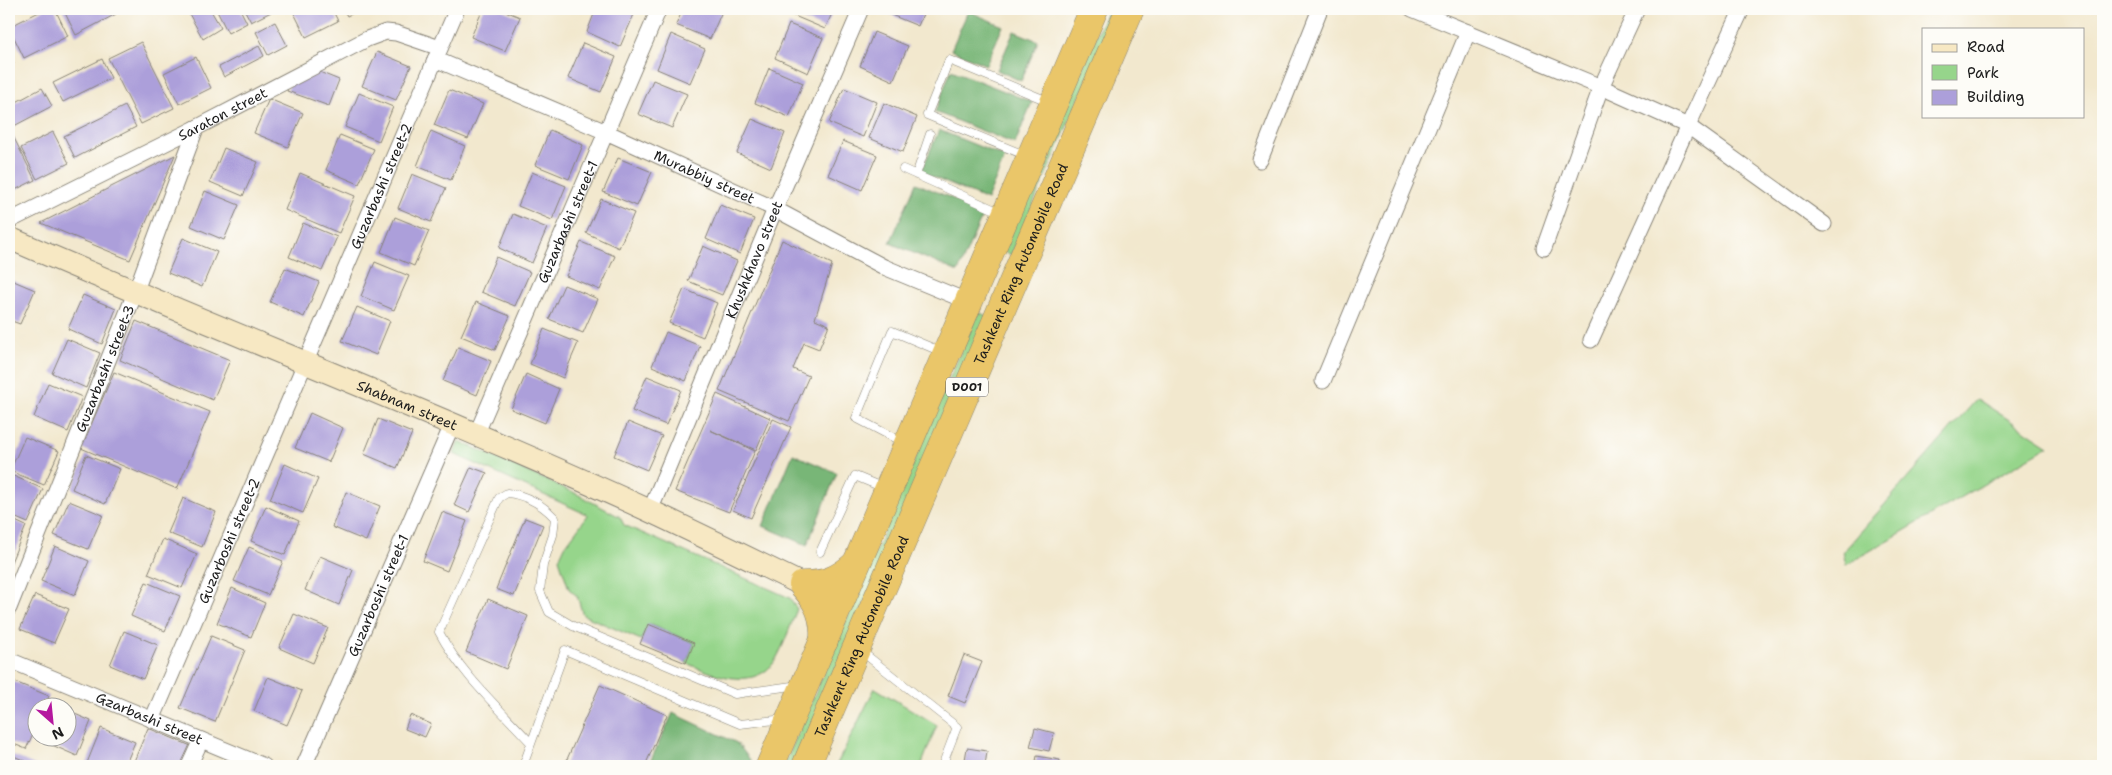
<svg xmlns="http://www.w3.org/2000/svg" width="2112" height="775" font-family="'Shantell Sans',sans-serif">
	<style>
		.green { fill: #96d58b; stroke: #597854 }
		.forest { fill: #78b677; stroke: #4a694a }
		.building { fill: #ac9fda }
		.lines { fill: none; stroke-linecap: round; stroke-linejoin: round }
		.lane-casing { stroke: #878275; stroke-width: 9 }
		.street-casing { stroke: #878275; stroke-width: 17 }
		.secondary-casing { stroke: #878275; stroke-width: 24 }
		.highway-casing { stroke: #878275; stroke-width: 29 }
		.lane { stroke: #fff; stroke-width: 8 }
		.street { stroke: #fff; stroke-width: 15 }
		.secondary { stroke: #f7e8c3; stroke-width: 22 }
		.highway { stroke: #eac669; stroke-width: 28 }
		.labels { text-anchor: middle; stroke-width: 5; stroke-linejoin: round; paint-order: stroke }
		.shield { fill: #fdfcf7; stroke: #605f5e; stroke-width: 1 }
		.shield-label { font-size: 12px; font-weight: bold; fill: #1c1c1c }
		.street-label { font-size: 14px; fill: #1c1c1c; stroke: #fdfcf7 }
	</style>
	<rect width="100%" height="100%" fill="#fdfcf7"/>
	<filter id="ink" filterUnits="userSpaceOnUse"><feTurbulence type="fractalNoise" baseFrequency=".02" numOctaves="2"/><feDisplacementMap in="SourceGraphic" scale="10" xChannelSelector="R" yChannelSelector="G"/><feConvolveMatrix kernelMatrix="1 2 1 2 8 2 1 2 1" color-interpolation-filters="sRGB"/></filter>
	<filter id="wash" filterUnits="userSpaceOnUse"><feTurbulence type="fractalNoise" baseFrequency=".0096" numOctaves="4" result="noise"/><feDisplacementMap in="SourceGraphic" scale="20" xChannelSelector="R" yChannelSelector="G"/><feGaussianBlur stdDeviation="1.12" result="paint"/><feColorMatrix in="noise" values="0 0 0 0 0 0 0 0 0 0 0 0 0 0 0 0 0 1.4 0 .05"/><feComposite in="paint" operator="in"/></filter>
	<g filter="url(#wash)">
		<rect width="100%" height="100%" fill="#f2e8ce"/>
		<path class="green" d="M1108,9H1118L1011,255L1003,251Z
			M978,312L987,316L795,766H784Z
			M1977,399L2049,446L1846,565L1843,552Z
			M459,441L577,494L620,517L624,525L790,598L797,609C791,624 781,654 772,665C749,691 711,673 686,663L694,643L649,624L641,640L583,615L577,596L569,589L559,559L565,546L588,515L454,454Z
			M875,688L937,725L921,766H836Z"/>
		<path class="forest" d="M968,11L1003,26L986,65L951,50Z
			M1014,31L1038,41L1021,81L997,70Z
			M951,70L1032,102L1015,144L935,112Z
			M939,130L1005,157L987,200L921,172Z
			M916,183L984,212L958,272L890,243Z
			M793,454L837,473L807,545L763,526Z
			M673,713L737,743L751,761L749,766H648Z"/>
		<g id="blocks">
			<path class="building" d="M45,9H55L68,36L24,58L9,27Z
				M63,9H113L116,14L76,35Z
				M194,9H210L221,28L203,39L188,12Z
				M216,9H240L247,23L228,33Z
				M244,9H270L271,12L251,22Z
				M292,9H332L338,21L306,37Z
				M343,9H362L347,16Z
				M483,9H500L520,17L505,51L471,37Z
				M596,9H626L635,12L620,47L587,32Z
				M683,9H723L710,39L676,25Z
				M794,9H834L825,29L792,15Z
				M886,9H925L918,26L884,12Z
				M275,22L287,45L268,55L256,32Z
				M789,24L823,38L808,73L775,58Z
				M874,32L908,46L893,81L860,66Z
				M671,34L705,49L690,83L657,69Z
				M141,42L174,108L141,124L108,58Z
				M583,43L616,57L601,92L568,78Z
				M259,46L264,56L224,77L219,67Z
				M377,52L411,66L396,100L362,86Z
				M9,53L14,64L9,67Z
				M196,57L211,88L179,104L164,73Z
				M102,59L111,78L63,102L53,83Z
				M769,68L803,83L789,117L755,103Z
				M312,69L339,80L329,106L287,91L291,81Z
				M653,80L687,94L672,128L638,114Z
				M42,88L52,106L14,126L9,117V106Z
				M844,88L877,102L863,137L829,123Z
				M449,90L483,104L468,139L434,125Z
				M359,93L393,107L379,141L345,127Z
				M269,99L303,113L288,147L254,133Z
				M884,103L917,117L903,152L869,138Z
				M125,106L136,127L75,158L64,136Z
				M752,119L785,133L771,168L737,153Z
				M9,128L35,180L9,193Z
				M550,130L583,145L569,179L535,165Z
				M431,131L465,146L451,180L417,166Z
				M53,132L69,163L37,179L21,148Z
				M340,135L374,149L359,184L326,170Z
				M843,141L877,155L862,190L828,175Z
				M224,148L258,162L243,196L210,182Z
				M175,155L130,260L41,223L111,187Z
				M618,158L652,172L637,206L603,192Z
				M532,172L566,186L552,220L518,206Z
				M300,173L355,196L339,233L285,210Z
				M412,174L446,188L431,222L398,208Z
				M205,191L239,205L224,240L191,226Z
				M601,199L634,213L619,248L586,233Z
				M720,205L754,219L740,254L706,239Z
				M513,214L547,228L532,263L499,248Z
				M395,217L429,231L414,266L381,252Z
				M303,223L337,237L322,271L289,257Z
				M183,238L217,252L202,287L168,273Z
				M782,240L832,264L815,319L829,325L819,349L804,343L793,369L809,376L789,421L719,391Z
				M581,242L615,256L600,290L566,276Z
				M703,246L737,261L722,295L688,281Z
				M496,257L530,272L515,306L481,292Z
				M375,262L409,276L394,310L361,296Z
				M285,268L319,282L304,317L270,302Z
				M9,279L35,290L20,324L9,320Z
				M564,285L598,299L583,333L549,319Z
				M684,289L717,303L703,337L669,323Z
				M83,295L116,309L102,344L68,329Z
				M476,302L510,316L495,350L461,336Z
				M357,307L390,321L376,355L342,341Z
				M136,321L230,360L213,400L120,360Z
				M544,329L578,343L563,378L530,364Z
				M666,332L700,346L686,381L652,366Z
				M67,339L100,353L86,388L52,373Z
				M458,347L491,361L477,395L443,381Z
				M114,372L210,412L177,489L81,448Z
				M526,374L559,389L545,423L511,409Z
				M647,376L681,390L666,425L632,411Z
				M48,383L82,397L68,432L34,417Z
				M717,394L770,418L756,450L710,430L755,451L729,512L675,491Z
				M310,413L343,428L329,462L295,448Z
				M378,419L412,433L397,468L364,454Z
				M773,419L791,427L751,518L733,510Z
				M628,422L662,436L647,470L614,456Z
				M25,437L59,451L44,485L10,471Z
				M86,455L120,469L105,504L72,489Z
				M285,464L318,479L303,513L270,499Z
				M471,467L487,473L469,512L454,505Z
				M9,474L43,489L28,523L9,515Z
				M346,492L380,506L366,541L332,527Z
				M183,498L216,512L202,547L168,533Z
				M69,501L103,515L88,549L54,535Z
				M266,506L299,521L285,555L251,541Z
				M442,512L467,521L447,571L423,561Z
				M9,518L26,526L9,567Z
				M525,518L543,525L514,596L496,589Z
				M163,539L197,554L182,588L148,574Z
				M55,546L89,561L75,595L41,581Z
				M249,547L283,561L268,595L234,581Z
				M320,556L353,570L339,605L305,590Z
				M146,582L180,596L165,631L131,616Z
				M232,588L265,603L251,637L217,623Z
				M35,595L69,609L54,643L20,629Z
				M488,599L528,616L506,669L466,652Z
				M294,614L328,628L313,663L279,648Z
				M648,624L694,643L686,663L640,644Z
				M124,631L158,645L143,679L110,665Z
				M211,636L245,650L215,722L180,708Z
				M964,655L982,662L965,703L948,696Z
				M268,677L302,691L287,725L254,711Z
				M10,680L49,696L44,708H38V723L26,749L9,742V684Z
				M600,685L667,715L645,766H564Z
				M68,711L91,721L77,756L43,741L44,738H68Z
				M410,715L431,724L425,737L405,729Z
				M101,728L135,742L125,766H95L87,763Z
				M148,728L191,746L182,766H132Z
				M1035,728L1054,733L1049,751L1030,747Z
				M967,748L987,751L985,766H964Z
				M9,754L37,766H9Z
				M1037,756L1060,760L1059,766H1035Z
				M209,761L221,766H207Z"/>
		</g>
	</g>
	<g filter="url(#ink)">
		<use href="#blocks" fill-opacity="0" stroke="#878275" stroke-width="1"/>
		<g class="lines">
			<defs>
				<path id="lane" d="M1027,156L927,115L949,60L1050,102
					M903,169L1002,213
					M916,175L930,134
					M904,443L856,418L892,331L942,352
					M820,552L855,476L884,488
					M861,651L957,727L942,766
					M531,743C499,708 461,674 439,632L499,498L507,493C525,495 542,504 555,518L553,535L543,565L540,591L549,612L573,626L735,694L799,685
					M523,766L565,650L740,724L784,719"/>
				<g id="street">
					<path d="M1412,9L1601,87L1637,9"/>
					<path id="s1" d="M435,59L606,132L775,209L884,267L969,302"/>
					<path d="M1260,160L1320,9"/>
					<path id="s2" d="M9,221L196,128L367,39L386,32L396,33L440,48"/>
					<path d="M1544,248L1601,87L1688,126L1742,9"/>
					<path d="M1591,340L1688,126L1824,224"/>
					<path d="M1323,381L1468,32"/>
					<path id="s3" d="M476,435L659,9"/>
					<path id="s4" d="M650,511L775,209L861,9"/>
					<path id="s5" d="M9,608L135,293L196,128"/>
					<path id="s6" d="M9,660L264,766"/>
					<path id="s7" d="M152,720L457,9"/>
					<path d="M189,766L201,740"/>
					<path id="s8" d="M304,766L452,425"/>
				</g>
				<g id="secondary">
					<path id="s9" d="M9,238C222,331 439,414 650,511C701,535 752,560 803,585"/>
				</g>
				<g id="highway">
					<path d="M824,641C825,617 819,602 803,585C826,585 840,579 856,564"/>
					<path d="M770,766L1094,9"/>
					<path id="s10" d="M806,766L1130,9"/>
				</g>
			</defs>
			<use href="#lane" class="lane-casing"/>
			<use href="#street" class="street-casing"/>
			<use href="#secondary" class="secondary-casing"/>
			<use href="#highway" class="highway-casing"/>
			<use href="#lane" class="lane"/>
			<use href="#street" class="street"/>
			<use href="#secondary" class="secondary"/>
			<use href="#highway" class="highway"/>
		</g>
	</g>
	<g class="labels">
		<rect class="shield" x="946" y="377.5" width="42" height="19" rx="4"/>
		<g class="shield-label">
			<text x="967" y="391">D001</text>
		</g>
		<g class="street-label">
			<text dy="5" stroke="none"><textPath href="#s2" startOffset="239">Saraton street</textPath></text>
			<text dy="5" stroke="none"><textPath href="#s1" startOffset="294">Murabbiy street</textPath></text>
			<text dy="5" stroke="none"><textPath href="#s7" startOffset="581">Guzarbashi street-2</textPath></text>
			<text dy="5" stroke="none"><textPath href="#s3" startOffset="232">Guzarbashi street-1</textPath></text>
			<text dy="5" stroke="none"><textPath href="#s4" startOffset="272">Khushkhavo street</textPath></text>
			<text dy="5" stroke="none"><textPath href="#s10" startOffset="546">Tashkent Ring Automobile Road</textPath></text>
			<text dy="5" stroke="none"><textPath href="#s5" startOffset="258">Guzarbashi street-3</textPath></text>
			<text dy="5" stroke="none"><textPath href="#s9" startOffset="432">Shabnam street</textPath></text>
			<text dy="5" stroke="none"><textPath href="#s7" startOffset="195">Guzarboshi street-2</textPath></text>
			<text dy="5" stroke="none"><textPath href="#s8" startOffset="186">Guzarboshi street-1</textPath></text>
			<text dy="5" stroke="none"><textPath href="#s10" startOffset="141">Tashkent Ring Automobile Road</textPath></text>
			<text dy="5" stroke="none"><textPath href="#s6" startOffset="152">Gzarbashi street</textPath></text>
		</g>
	</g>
	<rect width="2112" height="775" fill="none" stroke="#fdfcf7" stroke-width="30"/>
	<rect x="1922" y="28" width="162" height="90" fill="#fdfcf7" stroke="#a3a29f"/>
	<rect x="1932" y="44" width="25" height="8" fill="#f7e8c3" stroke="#a3a29f"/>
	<text x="1967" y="52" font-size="15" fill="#1c1c1c">Road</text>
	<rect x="1932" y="65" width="25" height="15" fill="#96d58b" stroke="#a3a29f"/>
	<text x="1967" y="78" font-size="15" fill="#1c1c1c">Park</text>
	<rect x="1932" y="90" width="25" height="15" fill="#ac9fda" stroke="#a3a29f"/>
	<text x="1967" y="102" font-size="15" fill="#1c1c1c">Building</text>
	<g transform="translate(52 722) rotate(153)"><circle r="24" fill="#fdfcf7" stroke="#a3a29f"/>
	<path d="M0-4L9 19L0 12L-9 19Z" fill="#b5179e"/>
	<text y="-8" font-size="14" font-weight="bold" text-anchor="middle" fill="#1c1c1c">N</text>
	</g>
</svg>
